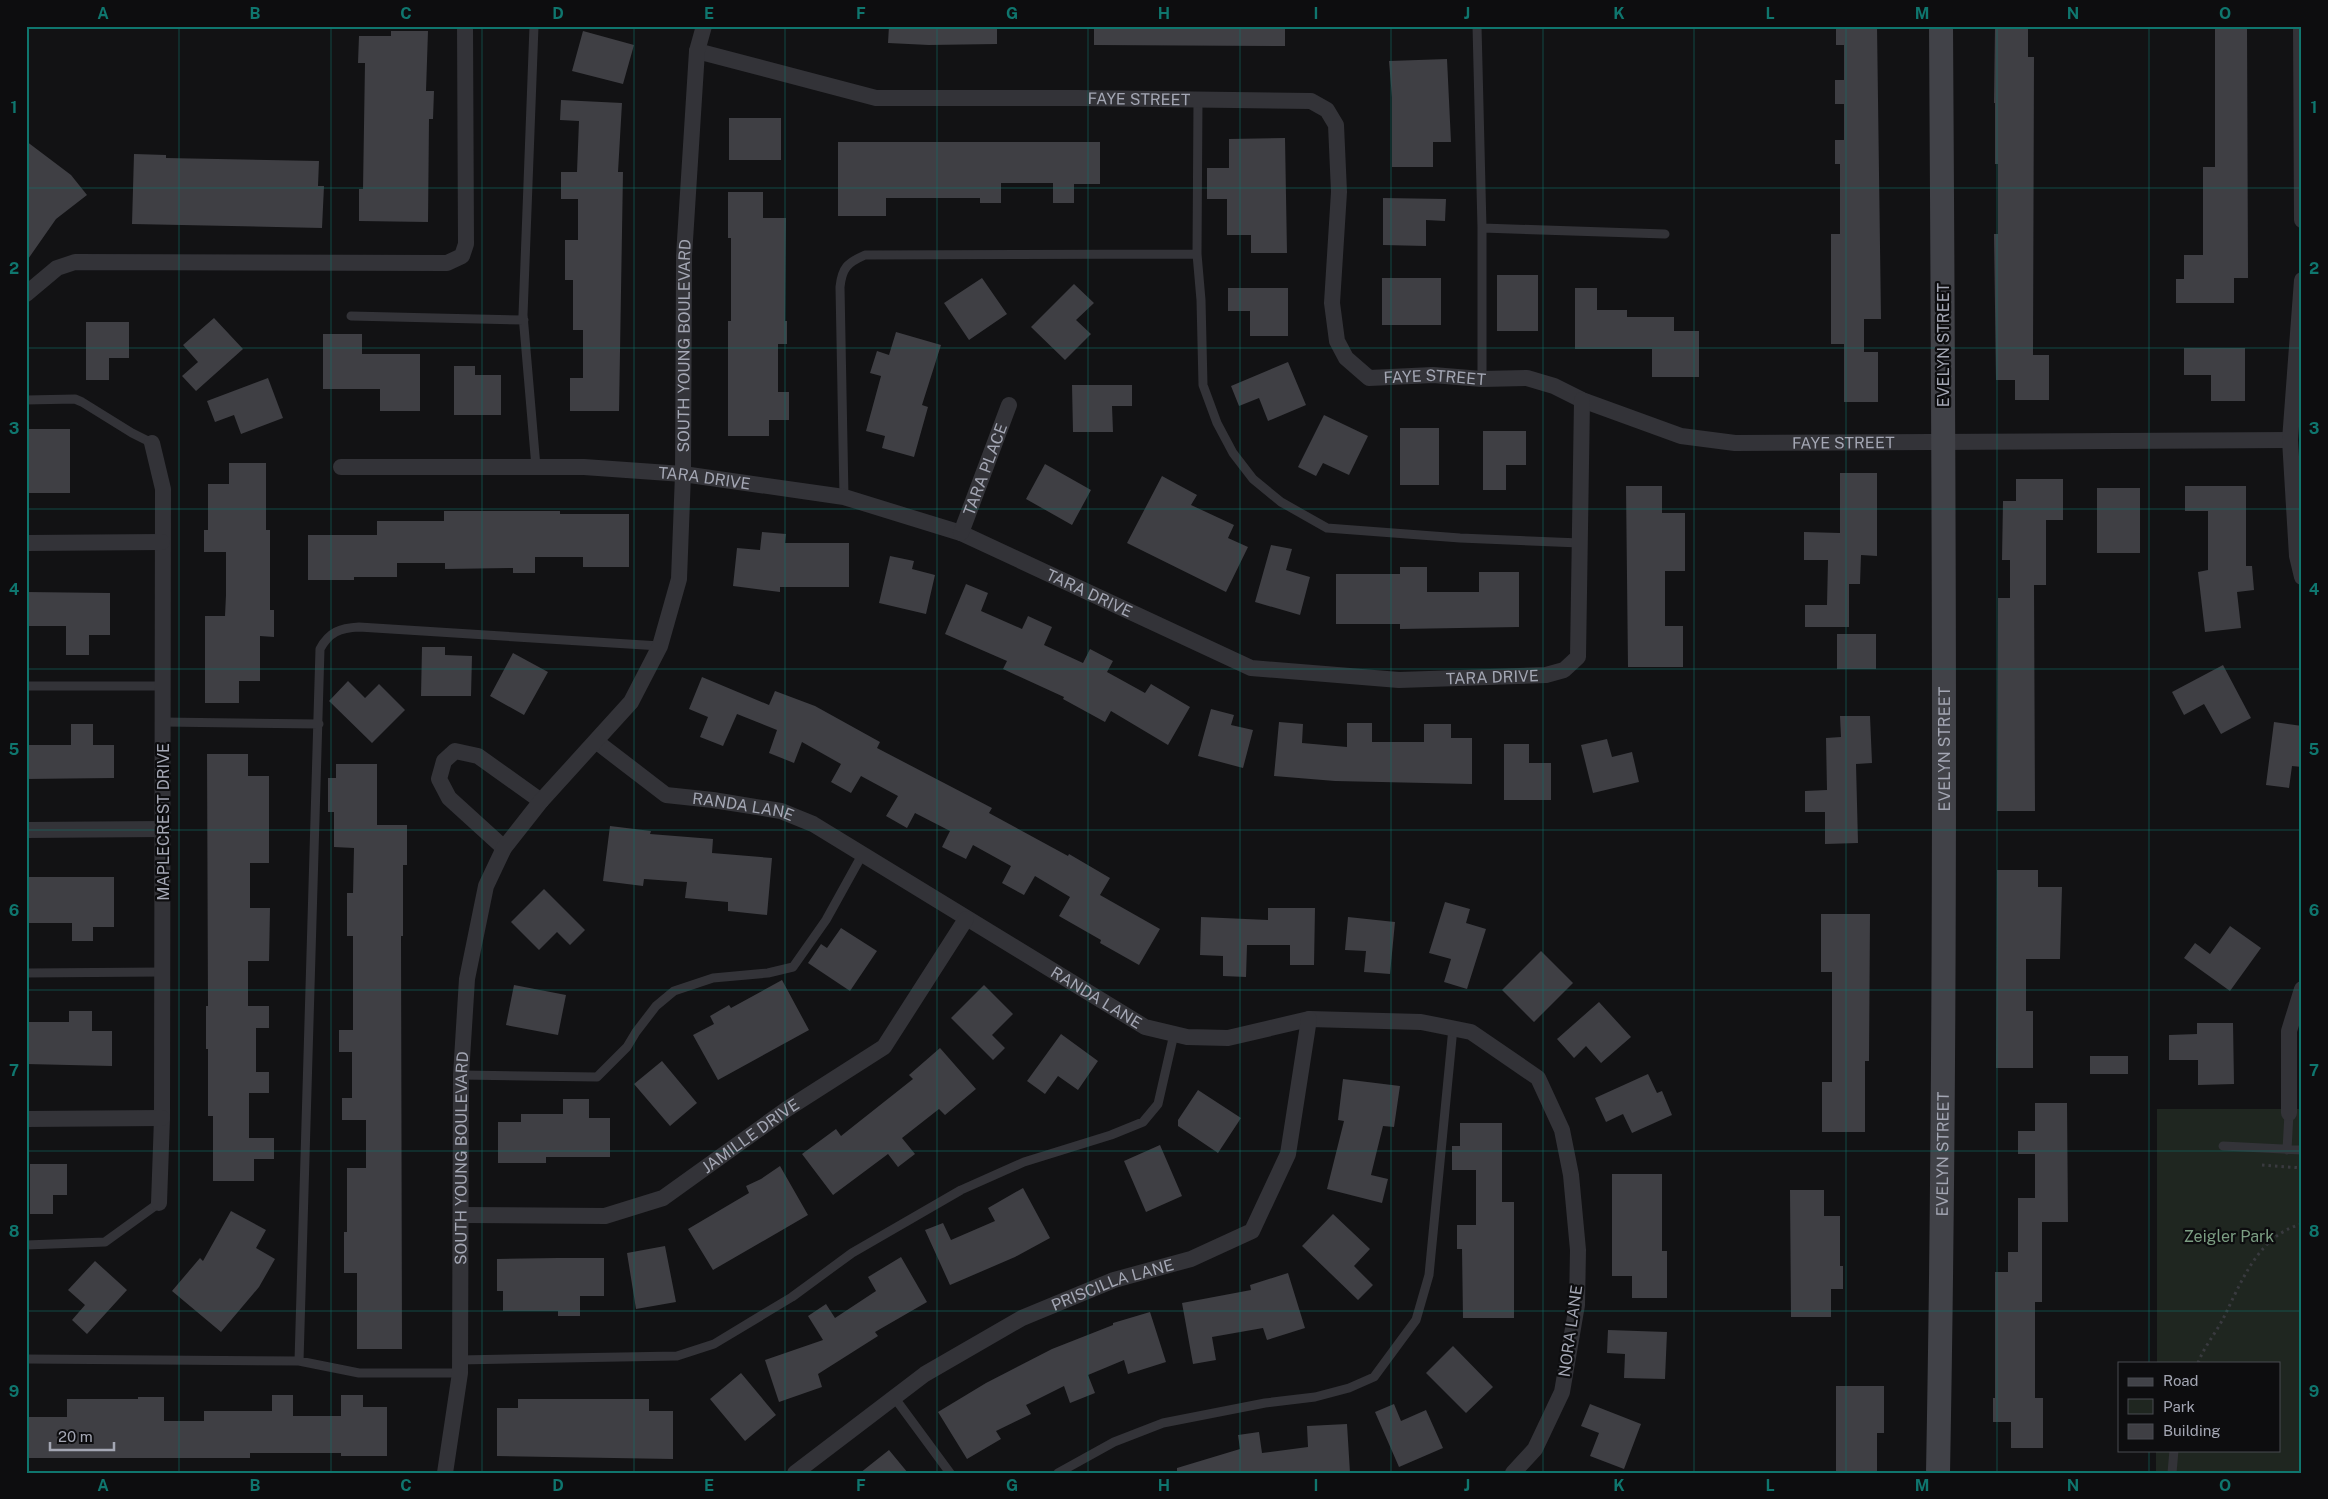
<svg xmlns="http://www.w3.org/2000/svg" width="2328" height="1499" font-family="'Public Sans',sans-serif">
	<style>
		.green { fill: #1f2620 }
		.building { fill: #3f3f44 }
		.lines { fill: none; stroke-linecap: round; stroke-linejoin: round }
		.path { stroke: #393a3f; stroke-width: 3; stroke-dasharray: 2.5 4; stroke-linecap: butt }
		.lane { stroke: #333338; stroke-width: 9 }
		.street { stroke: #333338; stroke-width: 16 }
		.secondary { stroke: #414248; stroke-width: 24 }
		.grid { fill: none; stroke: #0f766e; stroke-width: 1; stroke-opacity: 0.55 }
		.labels { text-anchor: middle; stroke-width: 4.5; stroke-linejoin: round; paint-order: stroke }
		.street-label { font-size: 16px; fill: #a4a7b4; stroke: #0d0d0f }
		.park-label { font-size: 16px; fill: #7c9e83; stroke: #0d0d0f }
		.neatline { fill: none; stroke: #0f766e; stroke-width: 2 }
		.grid-label { font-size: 16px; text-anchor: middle; font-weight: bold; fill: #0f766e }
	</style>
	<rect width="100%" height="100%" fill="#121214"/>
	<path class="green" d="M2157,1109H2302V1473H2156V1450H2279V1363H2157Z"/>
	<path class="building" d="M889,26H997V44L929,45L888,43Z
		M1094,26H1285V46L1094,45Z
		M1836,26H1877L1881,319H1864V352H1878V402H1844V344H1831V234H1840V164H1835V140H1844V104H1835V80H1844V45H1836Z
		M1995,26H2028V57H2034L2033,355H2049V400H2015V380H1996L1994,234H1998V164H1995V103H1994Z
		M2215,26H2247L2248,278H2234V303H2176V279H2184V255H2203V167H2215Z
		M391,31H428L426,91H434L433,119H429L428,222L359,221V189H363L365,63H358L359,36H391Z
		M583,31L634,45L623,84L572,71Z
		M1447,59L1451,142H1433V167H1392V98L1389,61Z
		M561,100L622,103L618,172H623L619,411H570V378H583V330H573V280H565V240H578V199H561V172H577L579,121L560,120Z
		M729,118H781V160H729Z
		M1285,138L1287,253H1251V235H1227V199H1207V168H1229V139Z
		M26,141L71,175L87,195L56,219L26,262Z
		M838,142H1100V184H1074V203H1053V183H1001V203H980V198H886V216H838Z
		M134,154L166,155V158L319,161L318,186H324L322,228L132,224Z
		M728,192H763V218H786L785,321H787V344H778V392H789V420H769V436H728V321H731V238H728Z
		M1383,198L1446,199L1445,221L1426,220V246L1383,245Z
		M1497,275H1538V331H1497Z
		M982,278L1007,314L969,340L944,303Z
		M1382,278H1441V325H1382Z
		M1074,284L1094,303L1076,320L1091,334L1065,360L1031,327Z
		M1228,288H1288V336H1250V311H1228Z
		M1575,288H1597V310H1627V317H1674V331H1699V377H1652V349H1575Z
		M214,318L243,349L196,391L182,376L198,362L183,345Z
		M86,322H129V358H109V380H86Z
		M896,332L941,345L922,405L928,407L914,457L882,448L885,436L866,431L881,376L870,373L877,351L889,355Z
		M323,334H362V354H420V411H380V389H323Z
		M2184,348H2245V401H2211V375H2184Z
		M1288,362L1306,405L1268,421L1259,398L1239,406L1231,386Z
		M454,366H475V375H501V415H454Z
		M268,378L283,418L241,434L234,415L215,422L207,401Z
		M1072,385H1132V406H1112L1113,432H1073Z
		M1324,415L1368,436L1349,475L1323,463L1316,476L1298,467Z
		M1400,428H1439V485H1400Z
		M29,429H70V493H29Z
		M1483,431H1526V465H1506V490H1483Z
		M229,463H266V530H270V610H274V637L260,636V681H239V703H205V616H225L226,595V552H204V530H208V484H229Z
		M1045,464L1091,490L1072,525L1026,499Z
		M1840,473H1877V556L1861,555L1860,584H1849V627H1805V605H1827L1828,560H1804V532L1840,533Z
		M1162,476L1197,495L1191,505L1234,525L1228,538L1248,547L1226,592L1127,543Z
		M2016,479H2063V520H2046V585H2034L2035,811H1997L1998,598H2010V560H2002L2003,501H2016Z
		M1626,486H1662V513H1685V571H1665V626H1683V667H1628Z
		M2185,486H2246V566H2252L2254,590L2237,592L2241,628L2205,632L2198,572L2208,570V511H2185Z
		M2097,488H2140V553H2097Z
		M444,511H560V514H629V567H583V557H535V573H513V568L445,569V563H397V577H354V580H308V535H377V521H444Z
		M762,532L786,534L785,543H849V587H780V592L733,586L737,548L760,550Z
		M1271,545L1292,549L1286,570L1310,577L1300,615L1255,602Z
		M890,556L914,561L912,569L935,575L926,614L879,603Z
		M1400,567H1427V592H1479V572H1519V627L1400,629V624H1336V574H1400Z
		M966,584L988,593L981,611L1022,629L1028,616L1052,627L1044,645L1083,663L1090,649L1113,661L1107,672L1145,693L1151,684L1190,707L1168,745L1111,711L1105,722L1063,699L1064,697L1003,669L1007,661L945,634Z
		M26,592L110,593V635H89V655H66V626H26Z
		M1837,634H1876V669H1837Z
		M422,647H445V655L472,656L471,696H421Z
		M513,653L548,672L524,715L490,696Z
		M2223,665L2251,718L2221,734L2204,704L2184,715L2172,692Z
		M702,677L769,705L775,691L815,706L880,742L877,748L992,808L989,813L1068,856L1069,854L1110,878L1100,895L1160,929L1139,965L1100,943L1101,940L1059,916L1070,897L1035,876L1024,895L1002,883L1011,866L973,845L966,859L942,847L950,831L915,813L907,828L886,816L898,796L861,776L851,793L831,782L841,764L802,742L794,763L769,753L777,730L737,714L723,746L700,737L708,717L689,709Z
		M348,681L365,698L379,684L405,710L372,743L329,701Z
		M1211,709L1234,715L1231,725L1253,730L1243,768L1198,756Z
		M1840,716H1870L1872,763L1856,764L1858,843L1825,844V812H1805V791L1827,790L1826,738L1841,737Z
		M1279,722L1303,724L1302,743L1347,747V723H1372V742H1424V724H1451V738H1472V784L1335,781L1274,776Z
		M2274,722L2302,726V767L2292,766L2289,788L2266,785Z
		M71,724H93V745H114V778L26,779V745H71Z
		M1607,739L1612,757L1632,752L1639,782L1593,793L1581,745Z
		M1504,744H1529V763H1551V800H1504Z
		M207,754H248V776H269V863H250V908H270L269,961H248V1006H269V1028H256V1072H269V1093H249V1138H274V1159H254V1181H213V1116H208V1049H206V1006H208Z
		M336,764H377V825H407V865H403V936H401L402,1349H357V1273H344V1232H347V1168H366V1120H342V1098H352V1052H339V1030H353V936H347V893H353L354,848L334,847V812H328V778H336Z
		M610,826L651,831L650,834L713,839L712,853L772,858L767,915L728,911V902L685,898L687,882L644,879L643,886L603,881Z
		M1997,870H2038V887H2062L2060,959H2026V1011H2033V1068H1996Z
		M26,877H114V927H93V941H72V923H26Z
		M544,889L585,930L570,945L557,932L539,950L511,922Z
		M1445,902L1470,909L1466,923L1486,929L1467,989L1444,982L1451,959L1429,953Z
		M1268,908H1315L1314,965H1290V945H1247L1246,977L1223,976V956L1200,955L1201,917L1268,920Z
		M1821,914H1870L1869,1061H1865V1132H1822V1082H1832V972H1821Z
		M1348,917L1395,922L1390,974L1364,972L1366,951L1345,950Z
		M2230,926L2261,948L2230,991L2184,958L2195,943L2210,954Z
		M841,928L877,951L850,991L808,963L821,944L827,948Z
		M1541,951L1573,983L1534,1022L1502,990Z
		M782,980L809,1030L718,1080L693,1035L714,1024L710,1016L729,1005L731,1008Z
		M514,985L566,995L558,1035L506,1025Z
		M984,985L1013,1014L992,1035L1005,1048L993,1060L951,1018Z
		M1599,1002L1631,1037L1601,1063L1586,1046L1574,1058L1557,1039Z
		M69,1011H92V1031H112V1066L26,1064V1022H69Z
		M2197,1023H2233L2234,1084L2198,1085V1060H2169V1035L2197,1034Z
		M1061,1034L1098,1061L1078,1090L1058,1076L1045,1094L1027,1081Z
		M940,1048L976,1089L945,1115L939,1109L902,1138L915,1154L898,1167L888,1154L833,1195L802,1154L836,1129L841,1136L913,1079L909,1075Z
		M2090,1056H2128V1074H2090Z
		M662,1061L697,1103L670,1126L634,1084Z
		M1648,1074L1657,1093L1662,1091L1672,1115L1632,1133L1623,1114L1606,1122L1595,1098Z
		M1343,1079L1400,1086L1394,1127L1383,1126L1371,1175L1388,1179L1382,1203L1327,1189L1344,1121L1338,1120Z
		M1198,1090L1241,1118L1218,1153L1178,1126V1120Z
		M563,1099H589V1118H610V1157H546V1163H498V1122H521V1114H563Z
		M2035,1103H2067L2068,1222H2042V1302H2035V1398H2043V1448H2011V1422H1993V1398H1995V1272H2008V1252H2018V1198H2035V1154H2018V1131H2035Z
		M1460,1123H1502V1202H1514V1318H1463L1462,1249H1457V1225H1476V1170H1452V1146H1460Z
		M1160,1145L1182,1196L1146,1212L1124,1161Z
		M30,1164H67V1195H53V1214H30Z
		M780,1166L808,1215L713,1270L688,1229L749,1193L746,1186L761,1179Z
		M1612,1174H1662V1251H1667V1298H1632V1276H1612Z
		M1023,1188L1050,1238L1015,1257L950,1285L925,1230L943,1223L951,1240L995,1221L988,1208Z
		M1790,1190H1824V1216H1840V1266H1843V1289H1831V1317H1791Z
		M231,1211L266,1230L256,1248L275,1259L259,1287L221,1332L172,1291L200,1258L203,1261Z
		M1333,1214L1370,1249L1354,1266L1373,1285L1358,1300L1302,1246Z
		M665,1246L676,1302L636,1309L627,1253Z
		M901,1257L927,1302L875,1332L878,1336L818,1374L822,1387L779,1402L765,1360L823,1340L808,1316L826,1304L835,1318L876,1291L868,1277Z
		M558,1258H604V1296H580V1316H558V1311H503V1291H497V1259Z
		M95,1261L127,1290L87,1334L72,1320L85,1305L68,1290Z
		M1288,1273L1305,1328L1267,1340L1263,1328L1212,1337L1216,1360L1193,1364L1182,1303L1251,1290L1250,1285Z
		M1150,1312L1166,1362L1128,1374L1124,1360L1088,1375L1095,1393L1070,1403L1064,1386L1026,1405L1031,1414L996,1431L1001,1439L967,1459L938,1412L986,1383L1052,1349L1113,1325V1323Z
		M1608,1330L1667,1332L1665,1379L1624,1378L1625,1354L1607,1353Z
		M1453,1346L1493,1387L1466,1413L1426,1373Z
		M741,1373L776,1415L745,1441L710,1399Z
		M1836,1386H1884V1433H1877V1473H1836Z
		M272,1395H293V1416H341V1395H363V1407H387V1456H341V1453H250V1458H26V1417H67V1399H138V1397H164V1421H204V1411H272Z
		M518,1399H649V1411H673V1459L497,1456V1408H518Z
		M1394,1404L1401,1421L1426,1410L1443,1448L1399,1467L1375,1412Z
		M1590,1404L1641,1424L1624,1469L1590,1456L1599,1433L1581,1426Z
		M1347,1424L1350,1473H1177V1468L1240,1449L1238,1435L1259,1432L1262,1453L1308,1447L1307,1426Z
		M889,1450L908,1473H860Z"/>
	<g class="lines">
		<path class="path" d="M2262,1165L2302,1168
			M2198,1363C2204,1347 2215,1334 2223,1319C2241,1283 2258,1235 2302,1224"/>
		<path class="lane" d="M534,26L523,315L536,467
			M1477,26L1482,228V379
			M1198,100L1197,254L1201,300L1203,385L1217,423L1233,453L1253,479L1281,502L1327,528L1460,538L1580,543
			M1482,228L1665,234
			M351,316L524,320
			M26,400L75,399L82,402L132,433L152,443
			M844,497L840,287C842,268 847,263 865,255L1197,254
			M26,686H163
			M163,722L319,724
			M26,973L163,972
			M461,1075L597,1077L627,1047L636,1032L656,1006L674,991L713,978L768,973L793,967L826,920L862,855
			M2223,1146L2302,1150
			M2287,1150L2289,1113
			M26,1245L105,1242L159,1203
			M26,1359L299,1361L359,1373H460
			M459,1360L677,1356L714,1344L792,1297L852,1253L961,1190L1024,1162L1111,1135L1143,1122L1158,1104L1174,1034
			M299,1361L320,649C329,632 340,628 359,627L660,646
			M894,1397L950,1473
			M1058,1473L1114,1442L1163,1423L1265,1403L1315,1397L1349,1388L1374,1377L1416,1320L1429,1275L1453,1028
			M2172,1473L2174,1450"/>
		<g class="street">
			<path d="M2301,26L2302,220"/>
			<path id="s1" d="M697,51L876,98H1079L1311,101L1327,110L1336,125L1339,192L1332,303L1337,341L1346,358L1369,378L1433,375L1482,379L1527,378L1554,386L1582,400L1681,436L1735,443L2290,440"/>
			<path d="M2302,280L2290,440L2297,556L2302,577"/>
			<path d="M26,294L57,268L75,262L447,263L462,256L466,244L465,26"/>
			<path d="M152,443L163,489L162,1118L159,1203"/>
			<path id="s2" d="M341,467H584L683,474L844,497L961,533L1251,668L1399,680L1546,675L1564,670L1578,657L1582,400"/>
			<path id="s3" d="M961,533L1009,405"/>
			<path d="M26,543L162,542"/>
			<path id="s4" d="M597,742L666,795L713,800L781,811L813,824L1145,1027L1187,1037L1228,1038L1309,1019L1421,1022L1471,1032L1538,1078L1562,1130L1571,1175L1578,1250L1577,1305L1562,1392L1535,1449L1513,1473"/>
			<path d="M26,830L163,829"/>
			<path d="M504,848L449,798L439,779L444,761L455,751L478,756L541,801"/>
			<path d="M2289,1113V1031L2302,989"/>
			<path d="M26,1119L162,1118"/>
			<path id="s5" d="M462,1215L605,1216L663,1198L787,1109L884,1047L966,919"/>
			<path id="s6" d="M445,1473L460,1373L461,1075L467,979L486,886L504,848L541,801L631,702L660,646L679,579L683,474L684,256L697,51L704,26"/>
			<path id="s7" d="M795,1473L925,1374L1022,1318L1114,1280L1191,1259L1252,1231L1288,1154L1309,1019"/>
		</g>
		<path class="secondary" id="s8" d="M1938,1473C1947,991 1944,508 1941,26"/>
	</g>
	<path class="grid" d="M179,26V1473M331,26V1473M482,26V1473M634,26V1473M785,26V1473M937,26V1473M1088,26V1473M1240,26V1473M1391,26V1473M1543,26V1473M1694,26V1473M1846,26V1473M1997,26V1473M2149,26V1363M26,188H2302M26,348H2302M26,509H2302M26,669H2302M26,830H2302M26,990H2302M26,1151H2302M26,1311H2302M2149,1450V1473"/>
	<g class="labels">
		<g class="street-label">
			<text dy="6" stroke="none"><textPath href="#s1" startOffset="448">FAYE STREET</textPath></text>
			<text dy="6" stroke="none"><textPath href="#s6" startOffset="1192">SOUTH YOUNG BOULEVARD</textPath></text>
			<text transform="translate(1943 345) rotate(-90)" y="6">EVELYN STREET</text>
			<text dy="6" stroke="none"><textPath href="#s1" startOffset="988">FAYE STREET</textPath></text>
			<text dy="6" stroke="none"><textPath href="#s1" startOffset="1408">FAYE STREET</textPath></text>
			<text dy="6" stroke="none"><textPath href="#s3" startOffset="68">TARA PLACE</textPath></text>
			<text dy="6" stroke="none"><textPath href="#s2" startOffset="364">TARA DRIVE</textPath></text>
			<text dy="6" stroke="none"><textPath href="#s2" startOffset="769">TARA DRIVE</textPath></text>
			<text dy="6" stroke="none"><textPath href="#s2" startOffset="1189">TARA DRIVE</textPath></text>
			<text dy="6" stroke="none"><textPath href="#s8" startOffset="724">EVELYN STREET</textPath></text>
			<text dy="6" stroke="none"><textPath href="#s4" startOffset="165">RANDA LANE</textPath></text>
			<text transform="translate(163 822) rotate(-90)" y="6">MAPLECREST DRIVE</text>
			<text dy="6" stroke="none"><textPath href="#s4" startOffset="570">RANDA LANE</textPath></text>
			<text dy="6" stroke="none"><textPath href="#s5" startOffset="311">JAMILLE DRIVE</textPath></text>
			<text dy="6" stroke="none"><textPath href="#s8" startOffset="319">EVELYN STREET</textPath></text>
			<text dy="6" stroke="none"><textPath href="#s6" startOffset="316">SOUTH YOUNG BOULEVARD</textPath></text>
			<text dy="6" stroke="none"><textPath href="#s7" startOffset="372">PRISCILLA LANE</textPath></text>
			<text transform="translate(1570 1331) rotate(-82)" y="6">NORA LANE</text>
		</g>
		<g class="park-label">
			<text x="2229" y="1242">Zeigler Park</text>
		</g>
	</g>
	<rect width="2328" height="1499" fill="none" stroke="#0d0d0f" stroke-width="55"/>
	<rect x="2118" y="1362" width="162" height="90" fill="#0d0d0f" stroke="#494b51"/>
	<rect x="2128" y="1378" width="25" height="8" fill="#414248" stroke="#494b51"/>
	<text x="2163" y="1386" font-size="15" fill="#a4a7b4">Road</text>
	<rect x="2128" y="1399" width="25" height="15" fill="#1f2620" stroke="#494b51"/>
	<text x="2163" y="1412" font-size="15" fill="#a4a7b4">Park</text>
	<rect x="2128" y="1424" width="25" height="15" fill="#3f3f44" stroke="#494b51"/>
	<text x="2163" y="1436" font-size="15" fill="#a4a7b4">Building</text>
	<path d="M50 1442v8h64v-8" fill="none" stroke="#a4a7b4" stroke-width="2.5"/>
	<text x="58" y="1442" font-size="15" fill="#a4a7b4" stroke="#0d0d0f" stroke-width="4" paint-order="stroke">20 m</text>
	<rect x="28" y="28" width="2272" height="1444" class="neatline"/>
	<g class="grid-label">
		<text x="103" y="19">A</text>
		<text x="255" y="19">B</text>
		<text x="406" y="19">C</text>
		<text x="558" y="19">D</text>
		<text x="709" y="19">E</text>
		<text x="861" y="19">F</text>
		<text x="1012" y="19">G</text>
		<text x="1164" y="19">H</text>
		<text x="1316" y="19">I</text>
		<text x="1467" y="19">J</text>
		<text x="1619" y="19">K</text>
		<text x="1770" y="19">L</text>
		<text x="1922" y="19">M</text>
		<text x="2073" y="19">N</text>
		<text x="2225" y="19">O</text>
		<text x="14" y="113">1</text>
		<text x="2314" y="113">1</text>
		<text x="14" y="274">2</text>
		<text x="2314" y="274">2</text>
		<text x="14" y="434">3</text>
		<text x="2314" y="434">3</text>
		<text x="14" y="595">4</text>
		<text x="2314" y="595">4</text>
		<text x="14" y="755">5</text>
		<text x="2314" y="755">5</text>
		<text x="14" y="916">6</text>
		<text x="2314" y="916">6</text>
		<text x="14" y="1076">7</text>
		<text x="2314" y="1076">7</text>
		<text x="14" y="1237">8</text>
		<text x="2314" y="1237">8</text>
		<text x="14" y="1397">9</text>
		<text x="2314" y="1397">9</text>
		<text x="103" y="1491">A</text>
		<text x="255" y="1491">B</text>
		<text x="406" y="1491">C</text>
		<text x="558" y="1491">D</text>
		<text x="709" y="1491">E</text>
		<text x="861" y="1491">F</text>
		<text x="1012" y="1491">G</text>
		<text x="1164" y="1491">H</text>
		<text x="1316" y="1491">I</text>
		<text x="1467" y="1491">J</text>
		<text x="1619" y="1491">K</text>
		<text x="1770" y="1491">L</text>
		<text x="1922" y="1491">M</text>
		<text x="2073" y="1491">N</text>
		<text x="2225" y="1491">O</text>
	</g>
</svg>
